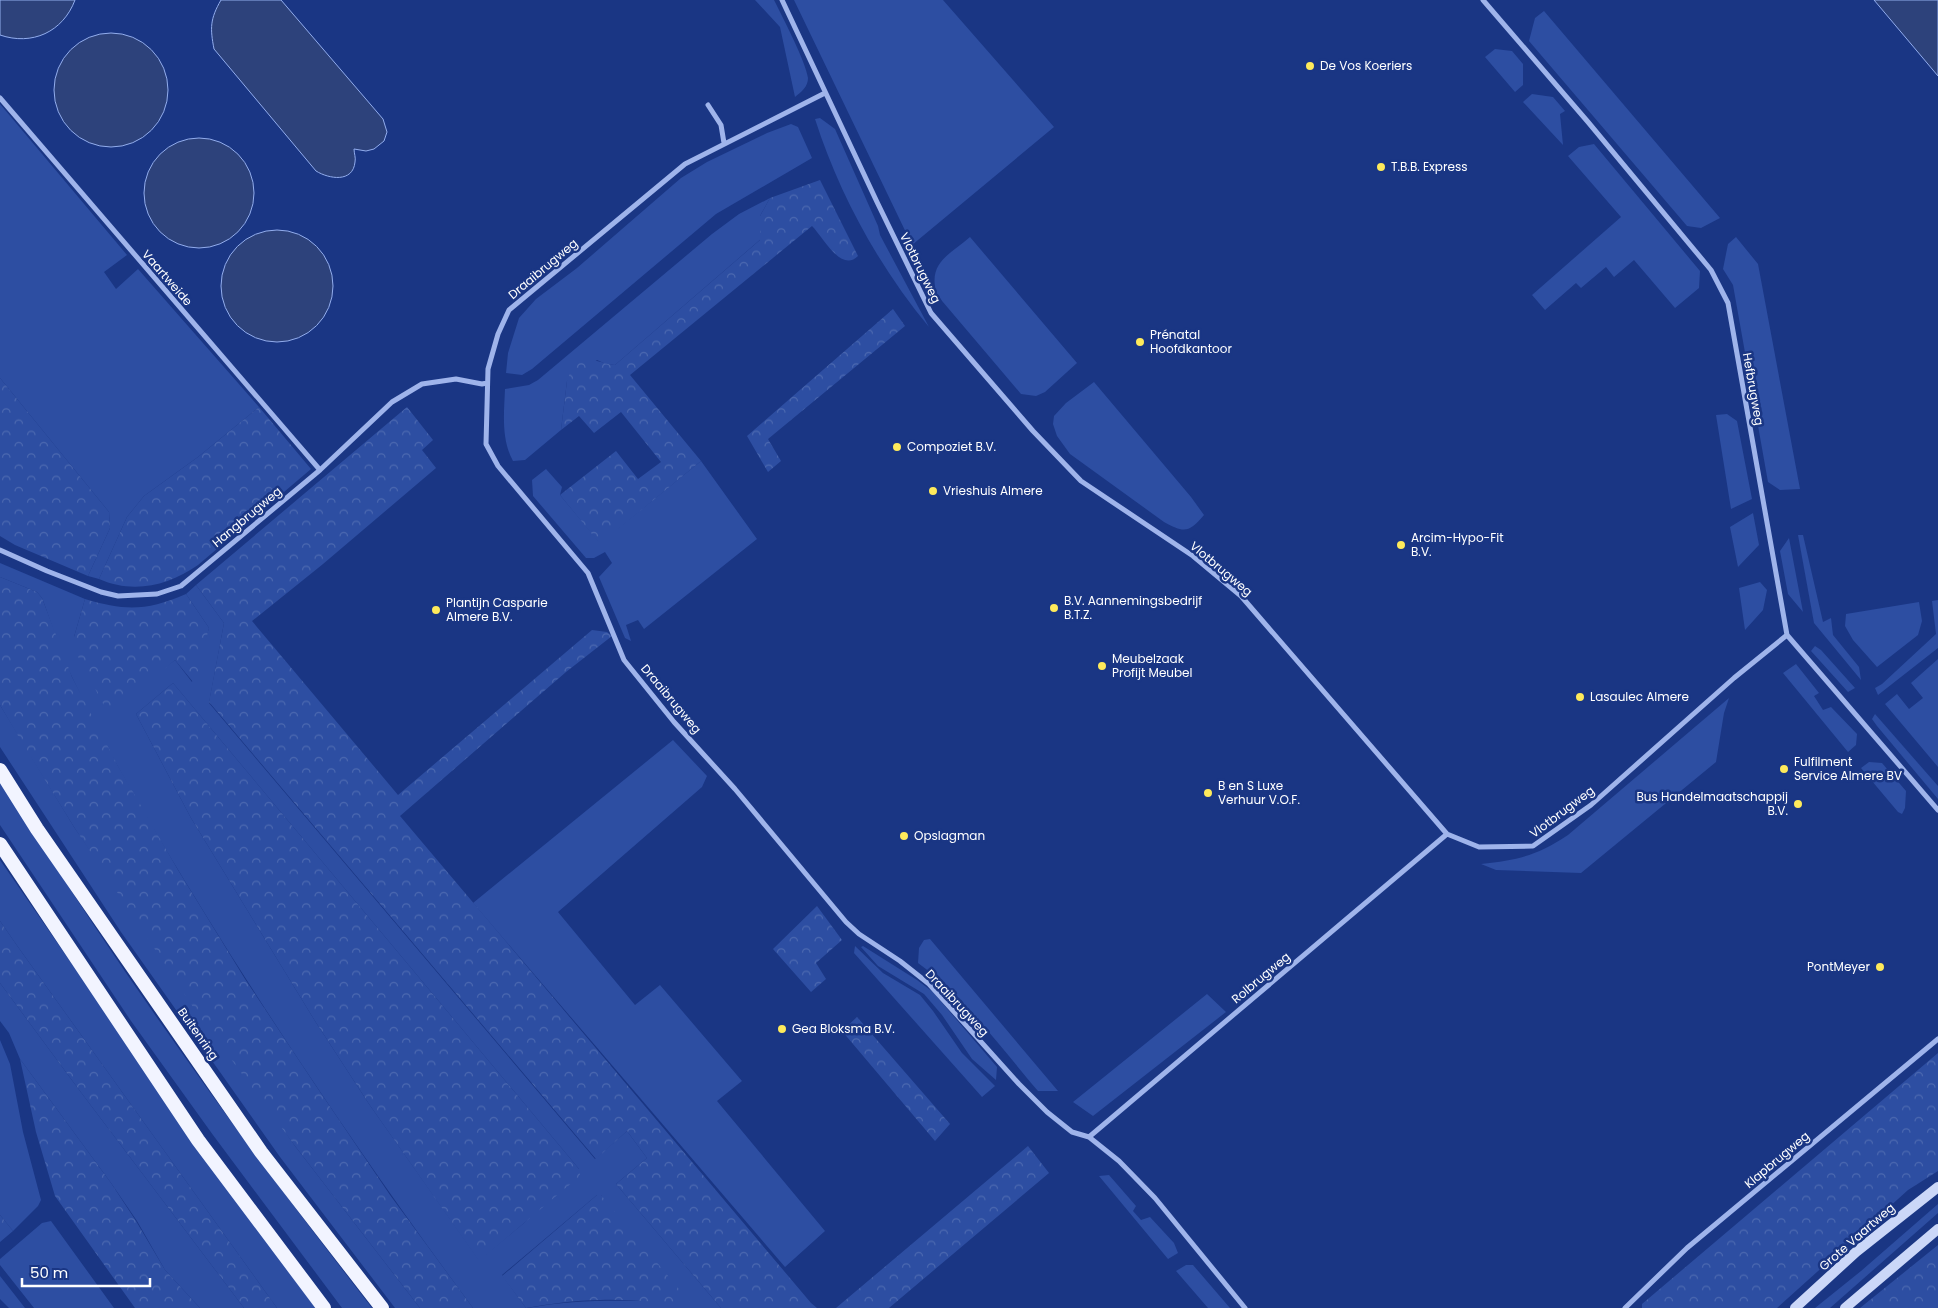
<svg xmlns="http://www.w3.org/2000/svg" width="1938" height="1308" font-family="Poppins,sans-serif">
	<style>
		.grass { fill: #2d4ea2; fill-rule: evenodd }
		.forest { fill: url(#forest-crowns) }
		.water { fill: #2d427b; stroke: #92adee }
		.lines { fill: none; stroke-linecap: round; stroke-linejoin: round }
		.minor { stroke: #9fb4eb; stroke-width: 5 }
		.secondary { stroke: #cbd7f8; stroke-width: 10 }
		.trunk { stroke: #f2f4ff; stroke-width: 14 }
		.poi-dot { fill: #feea5b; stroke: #1a3684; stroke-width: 2 }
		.labels { text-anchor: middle; stroke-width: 5; stroke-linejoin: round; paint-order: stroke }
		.poi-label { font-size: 12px; fill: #fff; stroke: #1a3684; text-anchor: start }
		.street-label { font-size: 12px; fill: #fff; stroke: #1a3684 }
	</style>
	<defs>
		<pattern id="forest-crowns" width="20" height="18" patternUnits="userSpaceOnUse" patternTransform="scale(1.25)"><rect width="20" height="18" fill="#2d4ea2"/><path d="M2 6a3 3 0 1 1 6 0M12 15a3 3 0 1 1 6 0" fill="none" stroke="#4c69b0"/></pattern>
	</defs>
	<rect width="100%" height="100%" fill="#1a3684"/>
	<path class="grass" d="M755,0H774C782,16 806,62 808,78C808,87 801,92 795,97L780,27Z
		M794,0H943L1054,127L912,245Z
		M1544,11L1720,218L1701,228L1687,226L1529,41L1535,18Z
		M1495,49L1512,51L1523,64V85L1515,92L1485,57Z
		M1532,94L1553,97L1565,111L1560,114L1563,145L1523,102Z
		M0,104L127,255L104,272L116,289L138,269L259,407L198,457L144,496L127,517L99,579L88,576L110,528L109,512L0,378Z
		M820,118L835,129L878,226L880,235L929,327C879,267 839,194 815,119Z
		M791,124L798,127L812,158L716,214L532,369L522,375L506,373L508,353L519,318L536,299L577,268L681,178L707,162L767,133Z
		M1594,144L1700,271L1699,288L1675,308L1634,260L1614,277L1606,267L1581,288L1576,283L1545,310L1532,295L1621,217L1568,156L1579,147Z
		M770,198L760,216L761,239L615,365L606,364L597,360L567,381L561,430L525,460L513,461C501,439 504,414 505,389L529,385L538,380L712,234L739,214Z
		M970,237L1077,363L1045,392L1036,396L1021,394L937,295C927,263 949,255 970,237Z
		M1736,237L1758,264L1800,489L1780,490L1768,482L1733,285L1723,269L1728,244Z
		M1094,382L1191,497L1204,515C1189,533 1184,533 1164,522L1070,454L1057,436L1053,424L1054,416L1066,403Z
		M1727,414L1737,421L1752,499L1731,509L1716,415Z
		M701,461L757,539L644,629L638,620L626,625L631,641L625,638L599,577L612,563L605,552L594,558H586L533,496L532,480L546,469L562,487L560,495L600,543Z
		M1753,513L1759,545L1738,567L1730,527Z
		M1798,535H1803L1823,622L1831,618L1833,635L1859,667L1861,680L1814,623Z
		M1789,538L1803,612L1788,594L1780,551Z
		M0,563L85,599L74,637L160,671L175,660L192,682L209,628L186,594L196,585L224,623L209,703L595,1159L627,1131L647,1158L616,1184L721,1308H527C565,1301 603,1300 643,1301L601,1195H597L502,1275L526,1308H473C379,1181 290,1051 207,917C159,839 111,760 72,677C60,652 52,624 42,598L37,592L0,577ZM173,683L579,1169L524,1223L479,1260L369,1104L315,1021L191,818L136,714Z
		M1760,582L1767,590L1763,610L1745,630L1739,588Z
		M1938,600V648L1878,695L1875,688L1882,684L1936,634L1932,601Z
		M1919,602L1922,621L1918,635L1877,667L1853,640L1845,626L1846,614Z
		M1815,646L1821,650L1855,688L1848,692L1811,651Z
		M1938,659V767L1885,704L1897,694L1909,709L1923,698L1911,683Z
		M1796,664L1819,693L1814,696L1823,710L1831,707L1857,734L1856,745L1848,752L1783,673Z
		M1729,698L1724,713L1716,762L1581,873L1496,870L1481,864C1518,860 1536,856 1568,835Z
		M0,705L74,827L295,1146L420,1308H395L280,1157L121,932L0,747Z
		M1875,714L1938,786V799L1877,726L1872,719Z
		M673,740L707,776L702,787L558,912L635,1005L660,985L742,1081L717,1101L825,1231L785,1267L473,903Z
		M1869,762L1882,763L1906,791L1905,808L1902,814L1898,812L1861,768Z
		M0,781C31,829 62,877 93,924C181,1056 275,1183 372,1308H342L213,1135L131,1021L0,825Z
		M0,860L164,1097L318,1308H277L18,947L0,921Z
		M930,939L1058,1091H1038C1002,1049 962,994 918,963L919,948L924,940Z
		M855,946L883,973L920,995L933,1011L962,1053L995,1086L982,1097L854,953Z
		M863,946L917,980L933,992L997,1067L996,1080L972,1059L942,1015L924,994L878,966L861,947Z
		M0,983L80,1091L244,1308H200L165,1270L137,1221L111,1183L20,1059L9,1033L0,1021Z
		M1207,994L1226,1012L1093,1116L1073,1102Z
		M0,1040L10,1064L23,1132L41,1200L38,1206L13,1231L0,1215Z
		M1109,1175L1136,1206L1133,1211L1141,1220L1150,1217L1174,1243L1178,1253L1168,1259L1099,1176Z
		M1938,1204V1213L1830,1308H1815L1861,1271Z
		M51,1221L114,1308H34L0,1265V1259L42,1223Z
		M1186,1265H1193L1230,1308H1208L1176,1271Z
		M0,1276L25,1308H9L0,1299Z"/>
	<path class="forest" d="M820,180L858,256C841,273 823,237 812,226L630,375L701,461L600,544L560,495L616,451L638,479L661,462L621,412L594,433L579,416L561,430L567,381L573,365L583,358C594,359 604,364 615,365L760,240V216L770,198Z
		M893,309L905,326L768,439L781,461L768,472L747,436Z
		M0,378L109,512L110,528L88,576L15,545L0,536Z
		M259,407L311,469L198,565C168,586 133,594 99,579L127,517L144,496L198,457Z
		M407,407L433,440L422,450L436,468L323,564L252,621L398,795L592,630L607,632L612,636L566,672L400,816L811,1303L817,1308H721L616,1184L647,1158L627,1131L596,1159L209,702L224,623L196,585Z
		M0,577L37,592L42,598L72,677L118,766L178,870L245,979L314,1083L390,1195L473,1308H420L295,1146L197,1013L74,827L24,746L0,705Z
		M186,594L209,628L196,679L193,682L175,660L109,715L75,651L74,637L85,599C125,611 147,611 186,594Z
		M173,683L579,1169L580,1176L479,1261L369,1104L315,1021L191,818L136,714Z
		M817,906L842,940L816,963L826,979L811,992L773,949Z
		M0,921L18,947L277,1308H244L80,1091L0,983Z
		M857,1017L950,1124L935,1141L842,1031Z
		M1938,1053V1171L1908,1190L1777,1308H1642V1304Z
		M20,1059L111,1183L136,1221L165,1270L200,1308H135L55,1196L36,1132Z
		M1028,1146L1049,1173L889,1308H836Z
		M597,1195H601L693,1306C662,1303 631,1299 600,1300C575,1300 550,1304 526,1308L502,1276Z
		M0,1215L13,1231L0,1242Z
		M1938,1245V1308H1860Z"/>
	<path class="water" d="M0,0H75C63,32 32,46 0,35Z
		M221,0H281L383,119L387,132L384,141L374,149L366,151L354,149C354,153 356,158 355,162C353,183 329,179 316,171L214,49C210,28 210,19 221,0Z
		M1874,0H1938V76Z
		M54 90a57 57 0 1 1 114 0a57 57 0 1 1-114 0Z
		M144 193a55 55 0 1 1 110 0a55 55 0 1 1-110 0Z
		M221 286a56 56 0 1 1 112 0a56 56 0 1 1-112 0Z"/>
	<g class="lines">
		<path class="minor" d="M782,0L877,202L931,313L1033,431L1081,481L1193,556L1241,596L1447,834L1479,847L1533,846L1591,805L1734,678L1787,635
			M1483,0L1588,122L1711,270L1728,303L1787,635L1938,810
			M825,93L685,164L509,310L498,334L488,369L486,444L498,466L588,573L624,660L674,722L735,789L846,922L859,934L900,961L929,984L1019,1084L1047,1112L1072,1132L1089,1137L1119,1161L1155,1198L1245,1308
			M0,98L320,470
			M708,105L721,125L724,143
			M0,550L47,571L101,592L118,596L157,594L181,586L320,470L392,402L422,384L456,379L482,384L487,383
			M1089,1137L1447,834
			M1625,1308L1687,1248L1938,1039"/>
		<path class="secondary" d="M1795,1308L1856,1252L1938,1187
			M1845,1308L1938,1229"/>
		<path class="trunk" d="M0,770L37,829L261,1152L382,1308
			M0,844L198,1140L324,1308"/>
	</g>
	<g class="poi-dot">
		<circle cx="1310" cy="66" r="5"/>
		<circle cx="1381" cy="167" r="5"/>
		<circle cx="1140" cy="342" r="5"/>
		<circle cx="897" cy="447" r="5"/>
		<circle cx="933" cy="491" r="5"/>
		<circle cx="1401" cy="545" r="5"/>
		<circle cx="1054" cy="608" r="5"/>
		<circle cx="436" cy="610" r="5"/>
		<circle cx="1102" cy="666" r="5"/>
		<circle cx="1580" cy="697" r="5"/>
		<circle cx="1784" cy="769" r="5"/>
		<circle cx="1208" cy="793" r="5"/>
		<circle cx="1798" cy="804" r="5"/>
		<circle cx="904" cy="836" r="5"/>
		<circle cx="1880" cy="967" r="5"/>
		<circle cx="782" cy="1029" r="5"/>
	</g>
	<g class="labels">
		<g class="poi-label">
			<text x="1320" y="70">De Vos Koeriers</text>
			<text x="1391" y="171">T.B.B. Express</text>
			<text x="1150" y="339">Prénatal<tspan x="1150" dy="14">Hoofdkantoor</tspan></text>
			<text x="907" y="451">Compoziet B.V.</text>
			<text x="943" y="495">Vrieshuis Almere</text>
			<text x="1411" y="542">Arcim-Hypo-Fit<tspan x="1411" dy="14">B.V.</tspan></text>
			<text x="1064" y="605">B.V. Aannemingsbedrijf<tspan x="1064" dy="14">B.T.Z.</tspan></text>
			<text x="446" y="607">Plantijn Casparie<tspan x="446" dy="14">Almere B.V.</tspan></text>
			<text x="1112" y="663">Meubelzaak<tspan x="1112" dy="14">Profijt Meubel</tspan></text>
			<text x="1590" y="701">Lasaulec Almere</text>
			<text x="1794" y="766">Fulfilment<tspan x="1794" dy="14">Service Almere BV</tspan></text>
			<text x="1218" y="790">B en S Luxe<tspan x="1218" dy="14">Verhuur V.O.F.</tspan></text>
			<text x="1788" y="801" text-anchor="end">Bus Handelmaatschappij<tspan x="1788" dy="14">B.V.</tspan></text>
			<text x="914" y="840">Opslagman</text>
			<text x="1870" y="971" text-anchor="end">PontMeyer</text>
			<text x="792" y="1033">Gea Bloksma B.V.</text>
		</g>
		<g class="street-label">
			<text transform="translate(920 268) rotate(64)" y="4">Vlotbrugweg</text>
			<text transform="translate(543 269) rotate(-40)" y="4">Draaibrugweg</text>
			<text transform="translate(167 278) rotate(49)" y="4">Vaartweide</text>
			<text transform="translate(1753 389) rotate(80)" y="4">Hefbrugweg</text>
			<text transform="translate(247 517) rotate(-40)" y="4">Hangbrugweg</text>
			<text transform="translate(1221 569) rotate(40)" y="4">Vlotbrugweg</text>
			<text transform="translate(671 699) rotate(50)" y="4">Draaibrugweg</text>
			<text transform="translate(1562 812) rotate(-37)" y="4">Vlotbrugweg</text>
			<text transform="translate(1261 978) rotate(-40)" y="4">Rolbrugweg</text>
			<text transform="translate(957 1003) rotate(47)" y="4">Draaibrugweg</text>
			<text transform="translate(198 1034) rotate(55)" y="4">Buitenring</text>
			<text transform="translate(1777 1160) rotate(-40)" y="4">Klapbrugweg</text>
			<text transform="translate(1857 1237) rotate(-41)" y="4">Grote Vaartweg</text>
		</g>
	</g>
	<path d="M22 1278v8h128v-8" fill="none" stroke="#ffffff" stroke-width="2.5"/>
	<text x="30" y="1278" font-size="15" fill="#ffffff" stroke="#1a3684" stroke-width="4" paint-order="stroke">50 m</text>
</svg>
